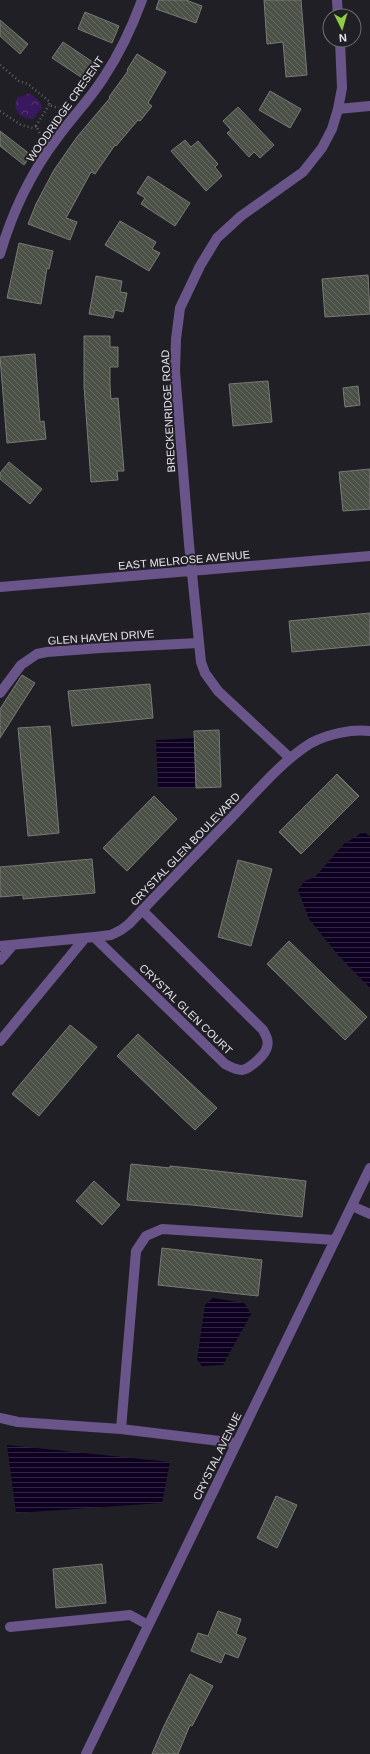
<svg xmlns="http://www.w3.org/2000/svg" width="370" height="1754" font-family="Helvetica,sans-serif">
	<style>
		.forest { fill: url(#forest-crowns) }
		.water { fill: url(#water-rules) }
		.building { fill: url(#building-back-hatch); stroke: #777b73 }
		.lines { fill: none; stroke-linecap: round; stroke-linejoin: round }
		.path { stroke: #636168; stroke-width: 2.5; stroke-dasharray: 1 3; stroke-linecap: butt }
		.minor { stroke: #69558a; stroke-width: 10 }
		.labels { text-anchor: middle; stroke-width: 4; stroke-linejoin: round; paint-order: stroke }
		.street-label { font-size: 11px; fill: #e7e5eb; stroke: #211f26 }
	</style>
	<defs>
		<pattern id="forest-crowns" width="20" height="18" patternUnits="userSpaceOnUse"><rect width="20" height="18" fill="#3a1860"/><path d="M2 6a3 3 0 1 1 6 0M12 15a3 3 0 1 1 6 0" fill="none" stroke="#563977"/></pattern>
		<pattern id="water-rules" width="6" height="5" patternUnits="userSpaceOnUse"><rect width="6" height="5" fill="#0e0021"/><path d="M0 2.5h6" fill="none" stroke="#312541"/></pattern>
		<pattern id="building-back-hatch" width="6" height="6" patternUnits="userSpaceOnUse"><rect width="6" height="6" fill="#4c5148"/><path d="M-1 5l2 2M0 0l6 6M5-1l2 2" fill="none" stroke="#666a63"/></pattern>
	</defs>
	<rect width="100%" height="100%" fill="#211f26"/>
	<path class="forest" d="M30,93L40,102L42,108L33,119C20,118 12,111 17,98Z"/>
	<path class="water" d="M195,738L196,788H158L156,740Z
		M363,832L370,836V988L338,955L309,919L298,890L305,881L315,877L344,844Z
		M213,1298L244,1303L251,1314L223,1365L202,1366L197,1360L205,1305Z
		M7,1445L170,1462L162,1503L16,1513Z"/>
	<path class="building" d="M159,0H186L202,6L196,23L156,9Z
		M264,0H301L307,75L286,77L283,42L267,44Z
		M85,12L119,26L112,43L78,29Z
		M0,20L28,44L20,54L0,36Z
		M63,42L97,65L87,81L52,58Z
		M137,54L166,72L148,103L152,106L140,121L138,120L116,146L115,145L95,174L91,172L66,218L77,222L70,240L28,224L36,204L54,170L77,137L110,98L109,97L128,71L127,70Z
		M270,91L301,109L290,128L259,110Z
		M238,107L274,145L260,158L254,152L249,157L227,133L231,130L223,121Z
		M0,131L31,155L24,165L0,146Z
		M185,140L191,147L198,141L218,164L215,167L222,176L206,191L171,151Z
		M148,176L190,203L175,226L141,204L145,198L137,193Z
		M120,221L156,242L152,249L160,253L149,271L105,245Z
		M19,243L53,251L49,269L47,268L41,304L7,298Z
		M368,275L370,314L325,317L322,279Z
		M96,276L122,281L120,292L127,293L123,312L115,310L113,318L89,314Z
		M84,336H110V347H118V367H110V386L111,399L118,398L124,471H117L118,480L91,482L84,386Z
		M35,354L40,422L44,421L46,439L7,443L0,357Z
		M268,381L272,422L233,426L229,384Z
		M358,386L360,405L345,407L343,388Z
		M9,462L42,489L30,504L0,479V473Z
		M370,469V509L343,511L339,472Z
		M370,613V645L292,652L289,621Z
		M22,675L35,683L0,738V709Z
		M150,684L153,718L72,726L68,691Z
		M50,726L59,833L28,836L18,728Z
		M219,730L221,787L196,788L194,731Z
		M337,774L359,796L301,854L279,832Z
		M154,796L177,819L127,871L103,848Z
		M92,859L95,893L23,899V895L0,897V867Z
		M238,860L272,869L251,946L218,937Z
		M289,941L367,1017L345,1040L267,964Z
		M70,1025L97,1047L39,1116L12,1094Z
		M138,1034L217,1108L195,1130L117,1056Z
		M131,1164L170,1168V1166L208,1170L306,1181L302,1217L192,1205L127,1200Z
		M94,1181L120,1205L102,1225L76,1201Z
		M162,1248L262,1260L258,1296L158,1285Z
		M276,1496L297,1505L277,1548L257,1538Z
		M102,1564L106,1603L56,1608L53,1569Z
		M218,1611L241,1619L236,1634L246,1638L238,1658L225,1653L221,1663L191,1651L198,1633L208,1636Z
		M190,1674L213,1686L192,1726L190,1725L178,1754H152L164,1726Z"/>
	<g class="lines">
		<path class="path" d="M0,65L19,81L28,84L50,102L49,105L64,110
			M0,111L21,125L33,128L36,126L43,139
			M36,126L49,105"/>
		<path class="minor" d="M337,0L338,16
			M338,109L370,106
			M0,254C12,213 32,171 58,137C73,116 91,98 104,77C120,53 132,27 142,0
			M0,587L370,556
			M0,693L21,665L37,654L47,652L101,648L198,643
			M290,758L218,691L205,673L201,662L189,544L175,371L176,339L180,308L200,266L217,238L241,216L303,172L322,148L332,129L338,109L342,88L340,40
			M94,937L225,1064C231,1067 235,1070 242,1070C250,1069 266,1054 267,1047C269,1040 266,1036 263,1030L142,910
			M0,946L94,937L111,935L121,930L129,924C164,887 200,850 235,814C258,790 282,761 311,743C328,734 351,729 370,731
			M0,960L13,945
			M0,1041L85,938
			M352,1206L370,1214
			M0,1418L18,1422L121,1429L236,1443
			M121,1429L136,1251L146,1236L162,1229L335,1240
			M10,1627L130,1615L148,1625
			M86,1754L370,1168"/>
	</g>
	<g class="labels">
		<g class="street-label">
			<text transform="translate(65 109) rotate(-55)" y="4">WOODRIDGE CRESENT</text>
			<text transform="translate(168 411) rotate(-93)" y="4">BRECKENRIDGE ROAD</text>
			<text transform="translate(184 560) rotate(-5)" y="4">EAST MELROSE AVENUE</text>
			<text transform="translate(101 637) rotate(-4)" y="4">GLEN HAVEN DRIVE</text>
			<text transform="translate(185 849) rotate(-46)" y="4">CRYSTAL GLEN BOULEVARD</text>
			<text transform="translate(186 1009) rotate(44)" y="4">CRYSTAL GLEN COURT</text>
			<text transform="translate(217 1456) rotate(-64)" y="4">CRYSTAL AVENUE</text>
		</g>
	</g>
	<g transform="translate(342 28) rotate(175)"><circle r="19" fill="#211f26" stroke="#706e75"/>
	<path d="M0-3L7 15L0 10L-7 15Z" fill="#90cd40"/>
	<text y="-6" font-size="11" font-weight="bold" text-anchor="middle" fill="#e7e5eb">N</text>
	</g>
</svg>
